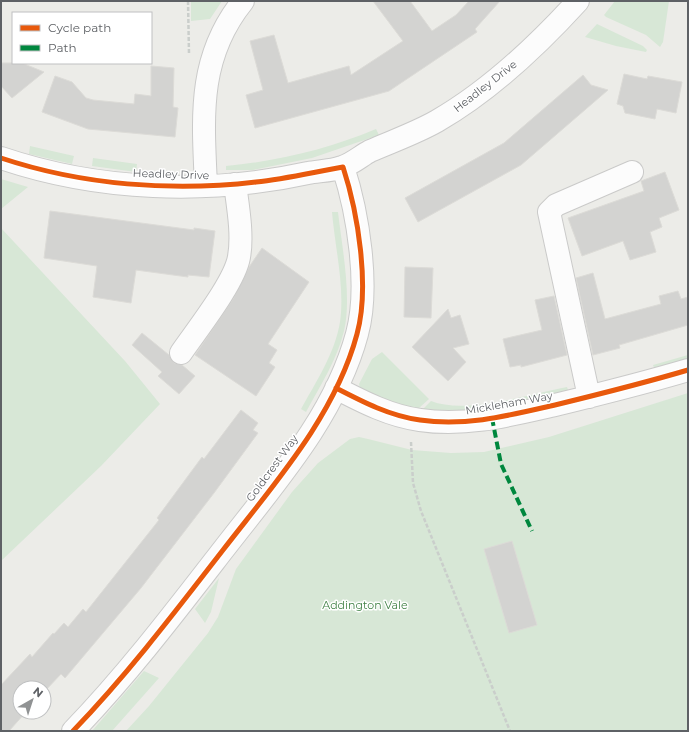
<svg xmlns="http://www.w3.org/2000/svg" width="689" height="732" font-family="Montserrat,sans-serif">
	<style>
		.green { fill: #d7e7d6 }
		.building { fill: #d3d3d1; stroke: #dcdbd7 }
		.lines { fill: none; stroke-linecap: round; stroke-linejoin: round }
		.minor-casing { stroke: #cacac9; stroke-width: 24 }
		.path { stroke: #cacecb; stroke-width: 2.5; stroke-dasharray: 4 2; stroke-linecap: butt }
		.minor { stroke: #fcfcfc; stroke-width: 22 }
		.quiet { stroke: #00873e; stroke-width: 4; stroke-dasharray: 8 4; stroke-linecap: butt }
		.cycleway-casing { stroke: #fff; stroke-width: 8 }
		.cycleway { stroke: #e8590c; stroke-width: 5 }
		.labels { text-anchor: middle; stroke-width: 3; stroke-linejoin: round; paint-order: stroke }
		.street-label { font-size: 11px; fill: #5e6165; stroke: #fff }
		.park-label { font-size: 11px; fill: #408145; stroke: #fff }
	</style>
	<rect width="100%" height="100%" fill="#ecece8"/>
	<path class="green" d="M191,1H222L210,19L191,21Z
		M615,1H669L663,42L660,47L646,35L606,17L604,15Z
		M597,24L643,46L647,50L646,52L616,46L585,37Z
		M376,129L379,135L312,158L253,170H226V166C279,161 328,149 376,129Z
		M30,146L74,156L72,164L29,154Z
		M93,158L137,164L136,172L92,166Z
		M1,179L28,187L1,209Z
		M332,212H338C342,247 352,297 344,331C337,360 320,386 306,412L301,409C316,382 335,353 340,322C345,287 335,248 332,212Z
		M1,228L125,361L160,404L101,466L1,561Z
		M382,352L429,399L419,408L412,411L360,388L359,384L372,359Z
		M688,355V361L655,370L653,365Z
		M567,387L569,393L469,412L421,411L431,401C466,415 530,394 567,387Z
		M688,393V731H126L149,706L208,633L218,617L236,569L292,492L318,463L350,439L359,437L368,439L412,450L451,453L484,452L549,437Z
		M219,578L211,612L205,623L195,609Z
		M144,671L159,678L112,731H92Z"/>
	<path class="building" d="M373,1H410L432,31L456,15L469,1H500L475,29L477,32L389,91L255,128L246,95L263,90L250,41L274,35L288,83L349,66L351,75L403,41Z
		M1,63H22L44,72L12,98L1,86Z
		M151,66L174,68L173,107L178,108L175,137L88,129L42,112L55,76L72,82L86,98L93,100L134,104L135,94L151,96Z
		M624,74L647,79L648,76L682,82L676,113L657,109L655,119L625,113L623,106L617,104Z
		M583,75L591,85L608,90L521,165L418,222L405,198L504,143Z
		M665,172L679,210L659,218L662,227L650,232L656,252L630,260L623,241L582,256L568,218L644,191L641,181Z
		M50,211L194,230V228L215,231L209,277L188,275V277L136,270L131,303L93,297L97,266L44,258Z
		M262,248L309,282L268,344L277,350L269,363L275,367L256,396L195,355L233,299L249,267Z
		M405,267L433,268L431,318L404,317Z
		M593,273L605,319L661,304L659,296L678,291L681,299L688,297V325L619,345L620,348L593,355L576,278Z
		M554,296L567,355L521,367V365L510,367L503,339L542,330L535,300Z
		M448,309L451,318L460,315L469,344L453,348L466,362L448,381L412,347Z
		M142,333L169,355L174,363L182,365L195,376L179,394L158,376L162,372L132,345Z
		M241,410L258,423L253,430L258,433L214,493L141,588L65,678L61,674L44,692V688H20V712H26L9,731H1V685L30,654L32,657L53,633L54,634L64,623L68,627L83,609L86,612L159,520L157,518L202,457L204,459Z
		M512,541L537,625L509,633L484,549Z"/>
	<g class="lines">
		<defs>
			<path id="minor" d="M1,158C98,191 208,195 308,173C319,171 332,171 342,167C352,164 361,156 370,151C393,141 416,133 437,121C491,90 537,46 578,1
				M206,186C203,118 197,58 243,1
				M181,353C196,331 235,282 239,257C243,235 238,207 235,184
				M336,388C363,402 390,416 420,420C466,427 511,415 555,405C600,394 644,383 688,370
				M589,397L549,212L556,205L632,172
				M73,731C127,675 175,612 223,550C274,484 335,416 357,334C370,287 358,213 343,167"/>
		</defs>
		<use href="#minor" class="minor-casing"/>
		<path class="path" d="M188,1L189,54
			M411,442L413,483L421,511L510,731"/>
		<use href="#minor" class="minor"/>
		<path class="quiet" d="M492,418L501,464L532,531"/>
		<defs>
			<path id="cycleway" d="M1,158C82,185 172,192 256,182C285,179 314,172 343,167C358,213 370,287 357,334C335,416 274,484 223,550C175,612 127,675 73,731
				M336,388C363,402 390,416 420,420C466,427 511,415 555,405C600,394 644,383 688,370"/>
		</defs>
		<use href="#cycleway" class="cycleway-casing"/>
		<use href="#cycleway" class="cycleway"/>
	</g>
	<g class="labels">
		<g class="street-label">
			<text transform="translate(485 86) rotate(-38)" y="4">Headley Drive</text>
			<text transform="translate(171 174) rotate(2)" y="4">Headley Drive</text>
			<text transform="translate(509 403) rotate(-10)" y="4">Mickleham Way</text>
			<text transform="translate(272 468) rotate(-54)" y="4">Goldcrest Way</text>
		</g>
		<g class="park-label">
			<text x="365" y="609">Addington Vale</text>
		</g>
	</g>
	<rect width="689" height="732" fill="none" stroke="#5e6165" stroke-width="4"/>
	<rect x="12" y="12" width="140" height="52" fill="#ffffff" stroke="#bfc0c1"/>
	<rect x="20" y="25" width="20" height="6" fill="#e8590c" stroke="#bfc0c1"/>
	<text x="48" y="32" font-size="12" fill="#5e6165">Cycle path</text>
	<rect x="20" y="45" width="20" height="6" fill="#00873e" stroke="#bfc0c1"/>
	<text x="48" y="52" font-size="12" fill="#5e6165">Path</text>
	<g transform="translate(32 700) rotate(39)"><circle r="19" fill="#ffffff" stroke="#bfc0c1"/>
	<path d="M0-3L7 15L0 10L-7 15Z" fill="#909293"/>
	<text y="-6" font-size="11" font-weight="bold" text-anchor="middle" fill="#5e6165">N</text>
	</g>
</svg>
